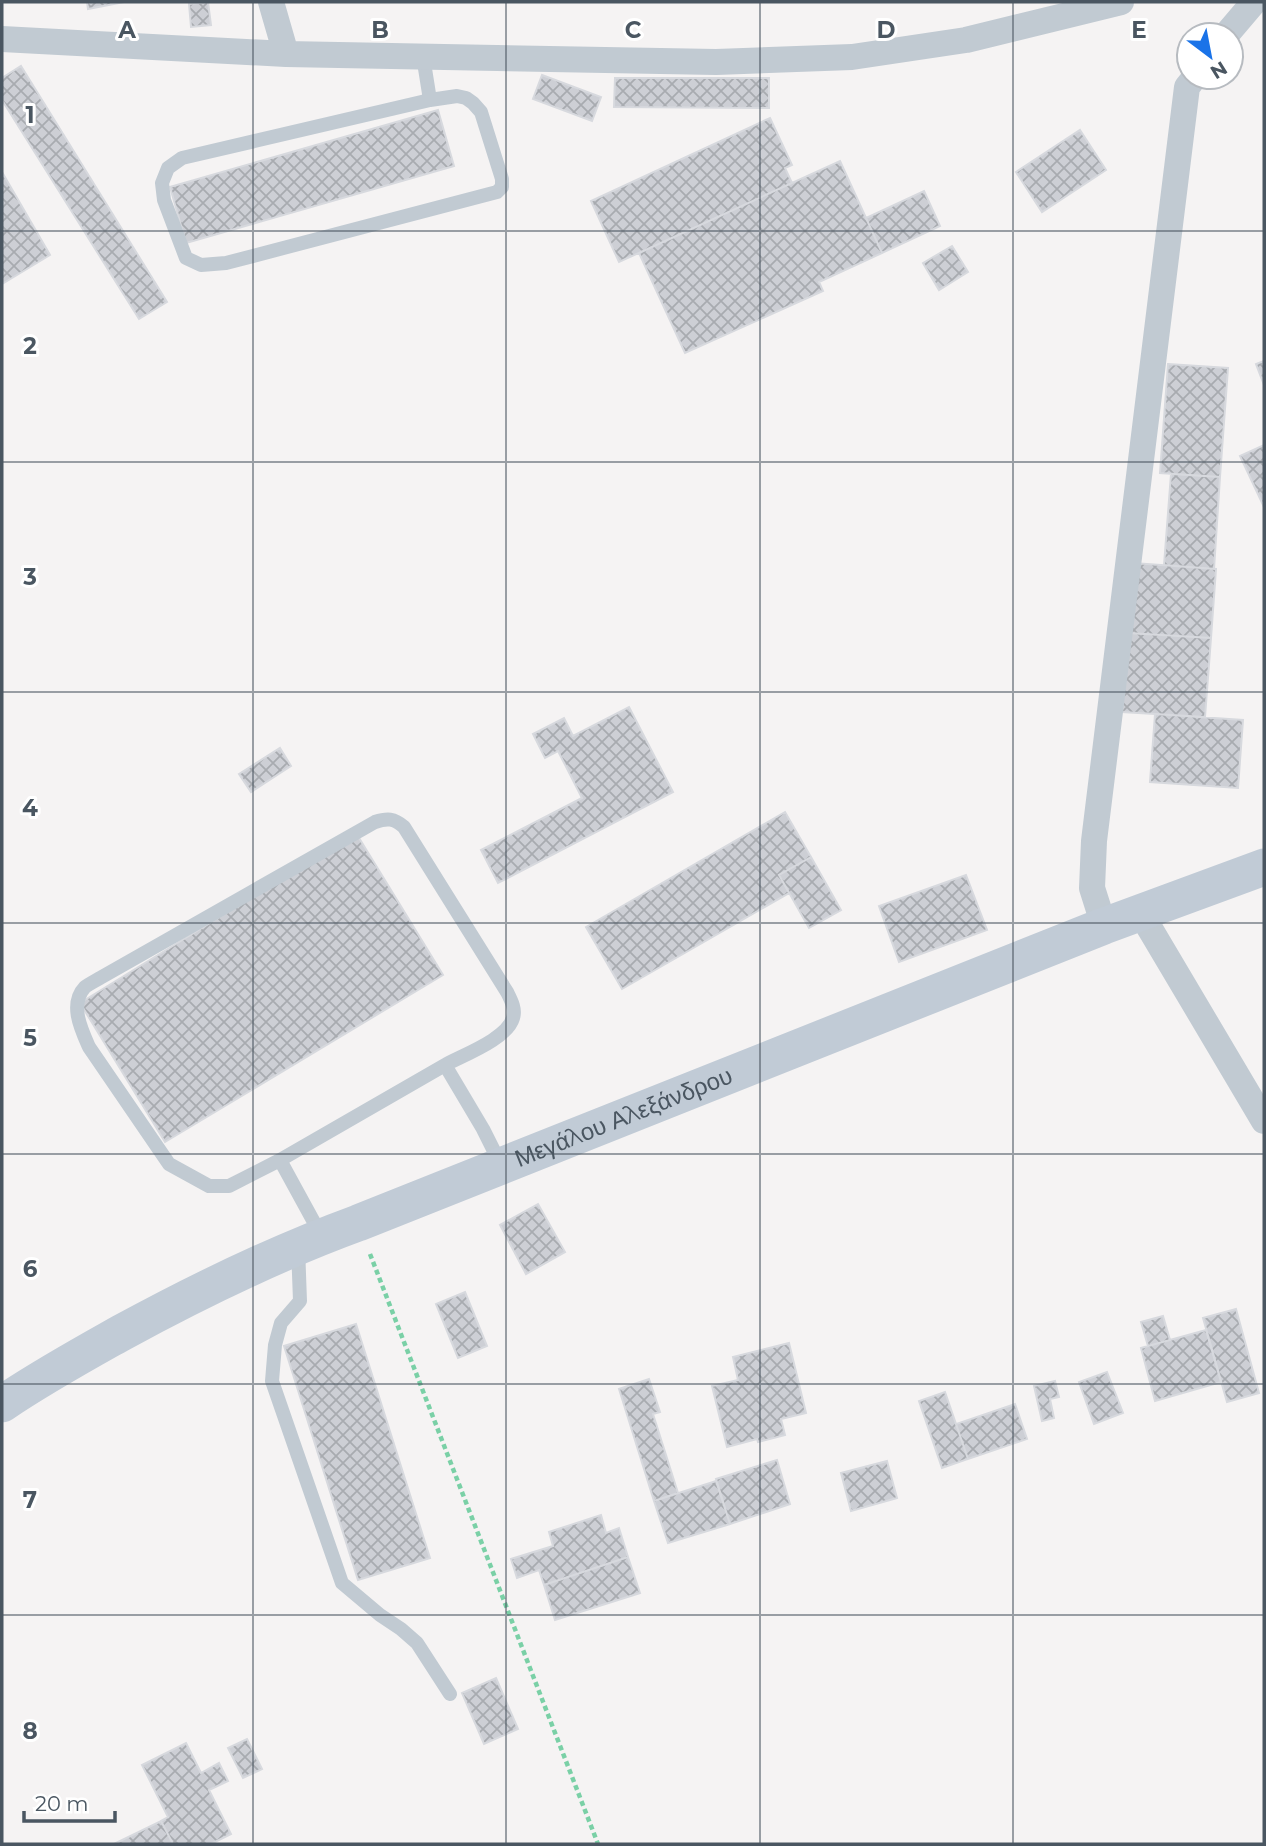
<svg xmlns="http://www.w3.org/2000/svg" width="1266" height="1846" font-family="Montserrat,sans-serif">
	<style>
		.building { fill: url(#building-cross-hatch); stroke: #d7d9de; stroke-width: 2 }
		.lines { fill: none; stroke-linecap: round; stroke-linejoin: round }
		.path { stroke: #7ad0a6; stroke-width: 4.5; stroke-dasharray: 5 3.5; stroke-linecap: butt }
		.lane { stroke: #c1cad2; stroke-width: 14 }
		.street { stroke: #c1cad2; stroke-width: 26 }
		.secondary { stroke: #c1cbd6; stroke-width: 37 }
		.grid { fill: none; stroke: #4a5661; stroke-width: 2; stroke-opacity: 0.55 }
		.labels { text-anchor: middle; stroke-width: 6; stroke-linejoin: round; paint-order: stroke }
		.street-label { font-size: 24px; fill: #4a5661; stroke: #fff }
		.grid-label { font-size: 23px; text-anchor: middle; font-weight: bold; fill: #4a5661; stroke: #fff; stroke-width: 6; stroke-linejoin: round; paint-order: stroke }
	</style>
	<defs>
		<pattern id="building-cross-hatch" width="8" height="8" patternUnits="userSpaceOnUse" patternTransform="scale(1.75)"><rect width="8" height="8" fill="#cdcfd5"/><path d="M0 0l8 8M0 8l8-8" fill="none" stroke="#a8abb0"/></pattern>
	</defs>
	<rect width="100%" height="100%" fill="#f5f3f3"/>
	<path class="building" d="M87,2H124L88,9Z
		M208,2L211,25L191,27L189,4Z
		M21,66L167,302L139,319L2,100V78Z
		M542,75L601,97L592,121L533,99Z
		M615,78H769V108L614,107Z
		M438,110L454,166L186,243L170,187Z
		M770,118L792,165L785,168L792,183L619,262L591,201Z
		M1080,130L1106,170L1042,212L1016,172Z
		M840,161L882,253L819,282L823,291L685,353L639,253Z
		M2,172L50,255L2,284Z
		M924,191L940,226L882,253L866,218Z
		M952,246L968,272L939,290L923,263Z
		M1264,361V385L1256,364Z
		M1168,364L1228,368L1220,477L1160,473Z
		M1264,445V507L1240,456Z
		M1171,474L1220,477L1214,569L1164,565Z
		M1133,563L1216,569L1211,638L1128,633Z
		M1128,633L1211,638L1205,717L1122,712Z
		M629,707L673,792L498,883L481,850L582,798L558,751L545,758L533,734L564,718L573,736Z
		M1155,714L1243,720L1238,788L1150,782Z
		M280,748L291,766L251,792L239,774Z
		M785,812L811,857L779,875L789,893L622,989L586,927Z
		M356,833L443,975L165,1142L80,1003Z
		M811,857L841,910L809,928L779,875Z
		M966,875L987,930L899,962L879,906Z
		M538,1204L565,1252L526,1274L500,1225Z
		M465,1292L487,1346L458,1358L436,1304Z
		M1236,1309L1259,1393L1227,1402L1203,1318Z
		M1163,1316L1170,1340L1148,1346L1141,1322Z
		M356,1324L430,1558L358,1580L284,1346Z
		M1206,1330L1221,1382L1155,1401L1141,1348Z
		M789,1343L806,1413L781,1419L785,1435L758,1442L757,1439L727,1447L712,1386L738,1380L733,1357Z
		M1107,1372L1123,1413L1094,1424L1079,1382Z
		M649,1379L660,1412L653,1414L678,1493L654,1501L619,1389Z
		M1055,1381L1059,1397L1050,1399L1054,1418L1042,1421L1034,1386Z
		M945,1392L968,1459L942,1468L919,1401Z
		M1015,1404L1027,1439L968,1459L956,1424Z
		M777,1460L790,1504L730,1524L716,1479Z
		M887,1461L897,1498L851,1511L841,1473Z
		M716,1481L730,1524L668,1543L654,1501Z
		M601,1515L606,1533L619,1528L628,1557L544,1585L539,1570L517,1578L511,1559L553,1546L549,1532Z
		M628,1557L640,1593L555,1620L544,1585Z
		M496,1678L518,1729L484,1744L462,1693Z
		M247,1739L262,1769L243,1778L228,1748Z
		M186,1743L201,1773L219,1763L228,1781L209,1790L231,1834L211,1844H173L161,1821L168,1817L142,1765Z
		M161,1821L173,1844H114Z"/>
	<g class="lines">
		<path class="path" d="M370,1254L598,1844"/>
		<path class="lane" d="M423,56L430,100L457,96L466,98L473,103L481,112L502,179V187L497,192L226,263L201,265L186,258L164,200L162,183L168,168L182,158L430,100
			M445,1065L280,1160L229,1186H209L169,1164L89,1047C81,1029 69,1004 85,987C89,984 95,981 100,978L375,822C387,818 394,818 404,827L507,992C511,1000 516,1009 513,1018C507,1039 463,1055 445,1065L483,1129L501,1165
			M280,1160L321,1235
			M298,1247L300,1301L281,1323L275,1345L272,1381L342,1583L380,1615L401,1629L417,1643L450,1694"/>
		<path class="street" d="M271,2L286,54
			M1226,35L1254,2
			M2,39L286,54L716,62L852,57L966,40L1121,2
			M1140,912L1264,1121
			M1104,926L1092,888L1094,841L1187,87L1195,77"/>
		<path class="secondary" id="s1" d="M2,1404C40,1378 80,1356 121,1333C198,1291 276,1253 358,1223L1104,926L1264,867"/>
	</g>
	<path class="grid" d="M253,2V1844M506,2V1844M760,2V1844M1013,2V1844M2,231H1264M2,462H1264M2,692H1264M2,923H1264M2,1154H1264M2,1384H1264M2,1615H1264"/>
	<g class="labels">
		<g class="street-label">
			<text dy="8" stroke="none"><textPath href="#s1" startOffset="686">Μεγάλου Αλεξάνδρου</textPath></text>
		</g>
	</g>
	<g class="grid-label">
		<text x="127" y="38">A</text>
		<text x="380" y="38">B</text>
		<text x="633" y="38">C</text>
		<text x="886" y="38">D</text>
		<text x="1139" y="38">E</text>
		<text x="30" y="123">1</text>
		<text x="30" y="354">2</text>
		<text x="30" y="585">3</text>
		<text x="30" y="816">4</text>
		<text x="30" y="1046">5</text>
		<text x="30" y="1277">6</text>
		<text x="30" y="1508">7</text>
		<text x="30" y="1739">8</text>
	</g>
	<rect width="1266" height="1846" fill="none" stroke="#4a5661" stroke-width="7"/>
	<g transform="translate(1210 56) rotate(148)"><circle r="33" fill="#ffffff" stroke="#b7bbc0" stroke-width="2"/>
	<path d="M0-5L12 26L0 18L-12 26Z" fill="#1a73e8"/>
	<text y="-10" font-size="19" font-weight="bold" text-anchor="middle" fill="#4a5661">N</text>
	</g>
	<path d="M24 1811v10h91v-10" fill="none" stroke="#4a5661" stroke-width="3.5"/>
	<text x="35" y="1811" font-size="21" fill="#4a5661" stroke="#ffffff" stroke-width="5" paint-order="stroke">20 m</text>
</svg>
